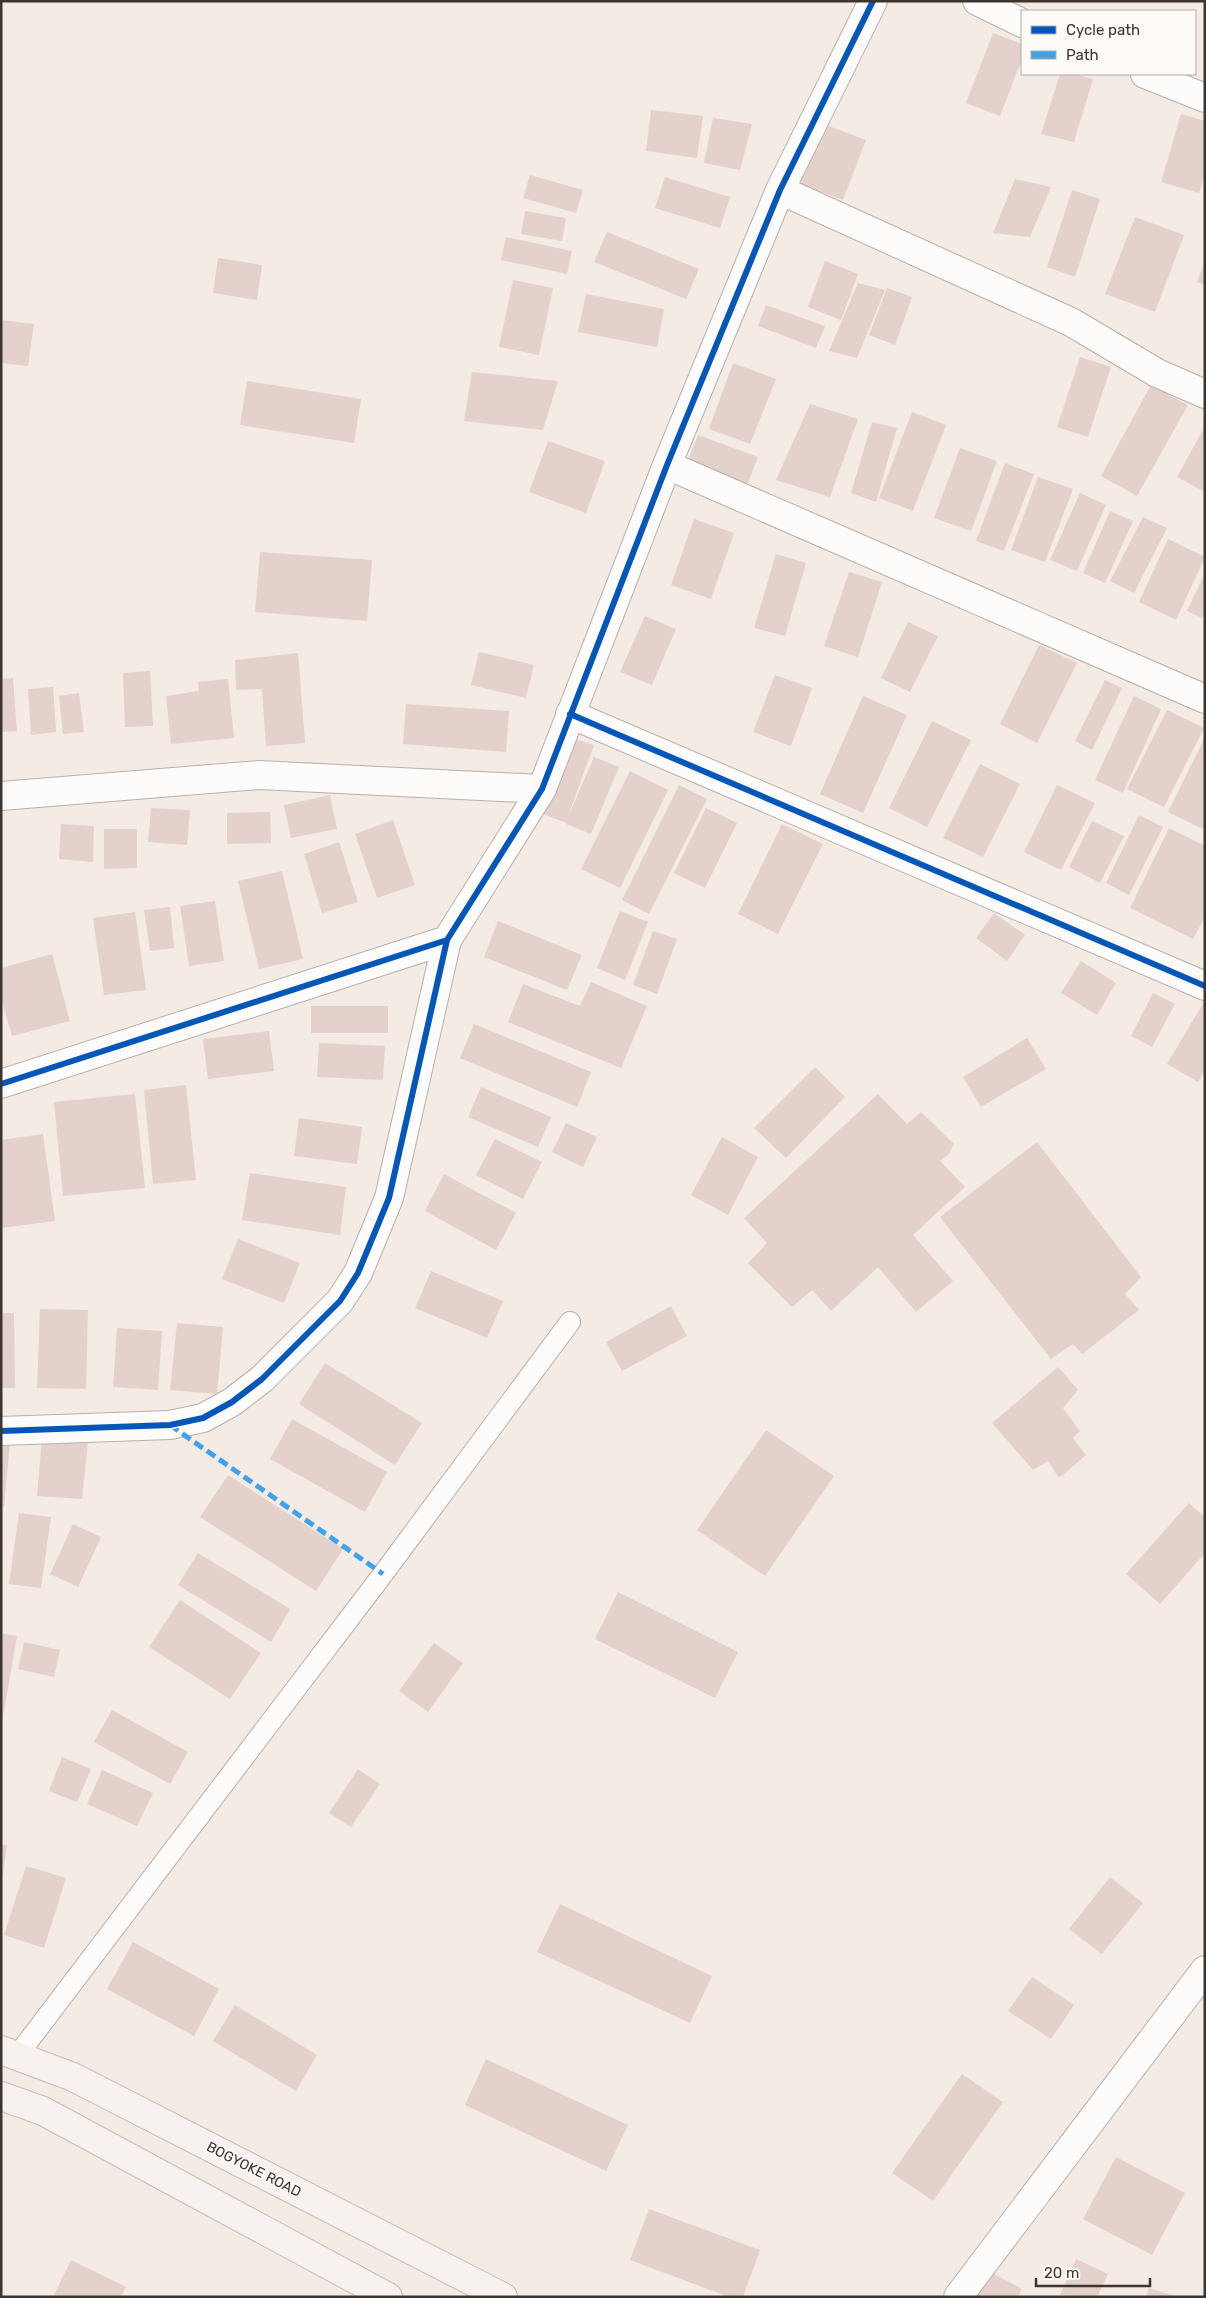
<svg xmlns="http://www.w3.org/2000/svg" width="1206" height="2298" font-family="Rubik,sans-serif">
	<style>
		.building { fill: #e4d1cb }
		.lines { fill: none; stroke-linecap: round; stroke-linejoin: round }
		.lane-casing { stroke: #b7b0ab; stroke-width: 22 }
		.street-casing { stroke: #b7b0ab; stroke-width: 30 }
		.primary-casing { stroke: #c7bdb6; stroke-width: 30 }
		.lane { stroke: #fdfcfb; stroke-width: 20 }
		.street { stroke: #fdfcfb; stroke-width: 28 }
		.primary { stroke: #f7f2ef; stroke-width: 28 }
		.quiet { stroke: #3fa3eb; stroke-width: 5; stroke-dasharray: 10 5; stroke-linecap: butt }
		.cycleway-casing { stroke: #fdfaf7; stroke-width: 9 }
		.cycleway { stroke: #0057b8; stroke-width: 6 }
		.labels { text-anchor: middle; stroke-width: 4; stroke-linejoin: round; paint-order: stroke }
		.street-label { font-size: 14px; fill: #3c3530; stroke: #fdfaf7 }
	</style>
	<rect width="100%" height="100%" fill="#f4ebe4"/>
	<path class="building" d="M993,33L1022,44V59L1000,116L966,103Z
		M1060,74H1074L1093,79L1074,142L1041,134Z
		M651,110L703,116L697,158L646,151Z
		M1181,114L1205,121V175L1199,193L1161,182Z
		M713,118L752,124L740,170L704,163Z
		M823,124L866,140L843,200L800,184Z
		M530,175L583,190L576,213L523,198Z
		M665,177L730,197L720,228L655,208Z
		M1015,179L1051,187L1030,237L993,233Z
		M1072,190L1100,199L1075,277L1047,267Z
		M525,211L566,218L562,241L521,234Z
		M1135,217L1184,235L1155,312L1105,294Z
		M607,232L699,269L686,299L594,262Z
		M506,237L572,251L567,274L501,260Z
		M218,258L262,265L257,300L213,293Z
		M825,261L858,274L841,320L808,307Z
		M1205,261V285L1197,282Z
		M513,280L553,288L539,355L499,347Z
		M858,283L885,290L857,358L829,351Z
		M887,288L912,297L895,345L869,335Z
		M586,294L664,309L657,347L578,332Z
		M766,305L825,326L816,348L758,326Z
		M1,320L34,324L28,366L1,363Z
		M1080,357L1111,367L1088,437L1057,427Z
		M733,363L776,379L750,444L709,429Z
		M472,372L558,381L543,430L464,421Z
		M247,381L361,399L354,443L240,425Z
		M1151,385L1188,405L1137,496L1101,476Z
		M810,404L858,419L830,497L776,480Z
		M912,412L946,425L913,511L879,498Z
		M872,422L897,428L876,502L851,493Z
		M1205,426V492L1177,477Z
		M698,435L758,457L747,485L687,463Z
		M548,441L605,461L586,513L529,492Z
		M960,448L997,461L971,531L934,518Z
		M1005,463L1034,474L1004,551L976,541Z
		M1038,477L1073,489L1045,562L1011,550Z
		M1080,493L1106,505L1077,571L1050,560Z
		M1110,511L1133,521L1105,583L1083,573Z
		M1143,517L1167,528L1134,593L1110,581Z
		M694,519L734,533L711,599L671,585Z
		M1168,539L1205,557L1176,620L1139,602Z
		M260,552L372,560L367,621L255,612Z
		M776,554L806,563L785,636L754,628Z
		M849,572L882,582L858,657L824,646Z
		M1205,573V611L1202,618L1187,611Z
		M645,616L676,629L652,685L620,672Z
		M908,622L938,636L910,692L881,678Z
		M1039,645L1077,663L1037,743L1000,724Z
		M479,652L534,665L526,698L471,685Z
		M298,653L305,743L266,746L262,689L236,690L235,660Z
		M150,671L153,726L125,727L123,673Z
		M775,675L812,688L791,746L753,732Z
		M13,678L17,731L1,732V679Z
		M228,679L234,738L171,744L166,696L199,691L198,682Z
		M1105,680L1122,688L1092,750L1075,741Z
		M53,687L56,732L31,735L28,689Z
		M79,693L84,732L63,734L59,696Z
		M863,696L907,715L863,813L820,794Z
		M1134,696L1161,709L1123,793L1095,780Z
		M406,704L509,711L506,752L403,744Z
		M1167,710L1204,728L1164,807L1127,789Z
		M932,721L971,740L927,827L889,808Z
		M563,735L594,745L567,819L594,757L619,767L591,834L566,824L567,823L537,812Z
		M1205,737V830L1168,812Z
		M980,764L1020,784L983,857L943,838Z
		M630,771L668,790L620,888L581,869Z
		M679,785L707,799L649,914L622,900Z
		M1057,785L1095,803L1061,870L1024,852Z
		M330,795L337,829L291,838L284,805Z
		M151,808L190,810L187,845L148,842Z
		M706,808L737,823L705,888L674,873Z
		M270,812L271,843L227,844V813Z
		M1139,815L1163,827L1129,895L1106,883Z
		M393,820L415,885L377,898L355,834Z
		M1092,821L1124,836L1100,883L1069,867Z
		M61,824L94,826L93,862L59,859Z
		M782,824L823,844L778,934L738,914Z
		M1169,828L1205,846V917L1193,939L1130,908Z
		M104,829H137V868L104,869Z
		M339,842L358,902L322,913L304,854Z
		M282,871L303,959L259,969L238,881Z
		M215,901L224,961L189,966L180,906Z
		M170,907L174,948L150,951L144,910Z
		M620,911L648,922L625,980L597,968Z
		M135,912L146,990L104,995L93,918Z
		M994,913L1025,935L1007,961L976,938Z
		M498,921L582,955L567,990L484,957Z
		M653,931L677,939L657,994L633,985Z
		M52,954L70,1021L12,1036L1,998V968Z
		M1081,961L1116,983L1097,1015L1061,993Z
		M591,982L647,1006L621,1068L508,1022L523,984L580,1006Z
		M1153,993L1175,1004L1152,1047L1131,1036Z
		M1205,1000V1070L1198,1082L1167,1064Z
		M311,1006H388V1033H311Z
		M474,1024L591,1072L577,1107L460,1058Z
		M269,1031L274,1071L208,1079L203,1039Z
		M1027,1038L1046,1069L981,1107L963,1077Z
		M319,1043L385,1046L383,1080L317,1077Z
		M815,1067L845,1097L786,1158L754,1128Z
		M186,1085L196,1180L153,1184L144,1090Z
		M481,1087L551,1117L538,1147L468,1117Z
		M135,1094L145,1188L63,1196L54,1102Z
		M878,1094L907,1124L921,1112L954,1144L948,1155L940,1161L965,1187L913,1235L953,1281L916,1312L878,1267L831,1311L812,1290L792,1307L748,1263L767,1243L744,1218Z
		M299,1118L362,1127L357,1164L294,1156Z
		M566,1123L597,1137L583,1167L552,1152Z
		M43,1134L55,1221L1,1228V1140Z
		M722,1137L758,1157L728,1215L691,1195Z
		M495,1139L542,1162L523,1199L476,1175Z
		M1037,1142L1141,1277L1125,1294L1139,1310L1082,1354L1073,1344L1051,1359L940,1217Z
		M250,1173L346,1187L340,1235L242,1220Z
		M444,1174L516,1213L496,1250L425,1211Z
		M238,1239L300,1263L284,1303L222,1279Z
		M431,1271L503,1301L487,1338L415,1308Z
		M671,1306L687,1336L622,1371L606,1342Z
		M40,1309L88,1310L86,1389L37,1388Z
		M1,1313H14L15,1388H1Z
		M177,1323L223,1327L217,1394L170,1390Z
		M117,1328L162,1331L158,1390L113,1387Z
		M325,1363L422,1423L395,1465L299,1404Z
		M1058,1367L1078,1390L1063,1408L1080,1431L1073,1438L1086,1455L1059,1478L1048,1461L1033,1470L992,1423Z
		M292,1419L387,1472L365,1512L270,1459Z
		M766,1430L834,1476L765,1576L697,1530Z
		M42,1439L88,1443L82,1499L37,1496Z
		M1,1441L10,1442L4,1507L1,1506Z
		M228,1475L343,1549L316,1591L200,1517Z
		M1189,1503L1205,1517V1553L1160,1604L1126,1574Z
		M19,1513L51,1517L41,1588L9,1584Z
		M73,1524L101,1537L78,1587L50,1574Z
		M198,1553L290,1609L271,1642L178,1585Z
		M618,1592L738,1652L715,1698L595,1639Z
		M180,1600L261,1653L230,1699L149,1647Z
		M1,1633L17,1636L2,1723H1Z
		M24,1642L60,1650L54,1677L18,1669Z
		M434,1643L463,1663L428,1712L399,1691Z
		M112,1710L188,1752L170,1784L94,1742Z
		M62,1757L91,1769L77,1802L49,1791Z
		M358,1769L380,1784L351,1827L329,1813Z
		M102,1770L153,1793L137,1826L87,1804Z
		M1,1845H7L2,1879H1Z
		M26,1866L66,1878L44,1948L4,1935Z
		M1110,1877L1143,1903L1102,1954L1069,1929Z
		M560,1904L712,1976L690,2023L537,1952Z
		M133,1942L219,1989L194,2036L107,1989Z
		M1032,1977L1074,2005L1051,2039L1008,2011Z
		M235,2005L317,2055L296,2091L213,2041Z
		M486,2059L628,2125L606,2171L465,2105Z
		M962,2074L1003,2102L933,2201L892,2173Z
		M1116,2157L1185,2193L1152,2255L1083,2219Z
		M649,2209L760,2250L743,2297H729L630,2260Z
		M1076,2259L1108,2274L1097,2297L1060,2295Z
		M71,2260L126,2287L121,2297H53Z
		M985,2269L1022,2289L1018,2297H969Z
		M1149,2288L1175,2296V2297H1146Z"/>
	<g class="lines">
		<defs>
			<path id="lane" d="M17,2056L383,1574L570,1322"/>
			<path id="street" d="M977,1L1022,23
				M1145,74L1205,98
				M780,190L1071,322L1157,373L1205,394
				M667,465L1205,699
				M570,714L1205,986
				M1,796L259,775L542,789
				M1,1084L447,940L542,789L667,465L780,190L873,1
				M1,1431L170,1425L203,1418L232,1402L262,1379L340,1301L358,1273L389,1198L447,940
				M958,2297L1205,1970"/>
			<path id="primary" d="M1,2050L73,2077L503,2297
				M1,2096L43,2111L388,2297"/>
		</defs>
		<use href="#lane" class="lane-casing"/>
		<use href="#street" class="street-casing"/>
		<use href="#primary" class="primary-casing"/>
		<use href="#lane" class="lane"/>
		<use href="#street" class="street"/>
		<use href="#primary" class="primary"/>
		<path class="quiet" d="M170,1425L383,1574"/>
		<defs>
			<path id="cycleway" d="M570,714L1205,986
				M1,1084L447,940L542,789L667,465L780,190L873,1
				M1,1431L170,1425L203,1418L232,1402L262,1379L340,1301L358,1273L389,1198L447,940"/>
		</defs>
		<use href="#cycleway" class="cycleway-casing"/>
		<use href="#cycleway" class="cycleway"/>
	</g>
	<g class="labels">
		<g class="street-label">
			<text transform="translate(254 2169) rotate(27)" y="5">BOGYOKE ROAD</text>
		</g>
	</g>
	<rect width="1206" height="2298" fill="none" stroke="#3c3530" stroke-width="5"/>
	<rect x="1021" y="10" width="175" height="65" fill="#fdfaf7" stroke="#b0aba7"/>
	<rect x="1031" y="26" width="25" height="8" fill="#0057b8" stroke="#b0aba7"/>
	<text x="1066" y="35" font-size="15" fill="#3c3530">Cycle path</text>
	<rect x="1031" y="51" width="25" height="8" fill="#3fa3eb" stroke="#b0aba7"/>
	<text x="1066" y="60" font-size="15" fill="#3c3530">Path</text>
	<path d="M1036 2278v8h114v-8" fill="none" stroke="#3c3530" stroke-width="2.5"/>
	<text x="1044" y="2278" font-size="15" fill="#3c3530" stroke="#fdfaf7" stroke-width="4" paint-order="stroke">20 m</text>
</svg>
